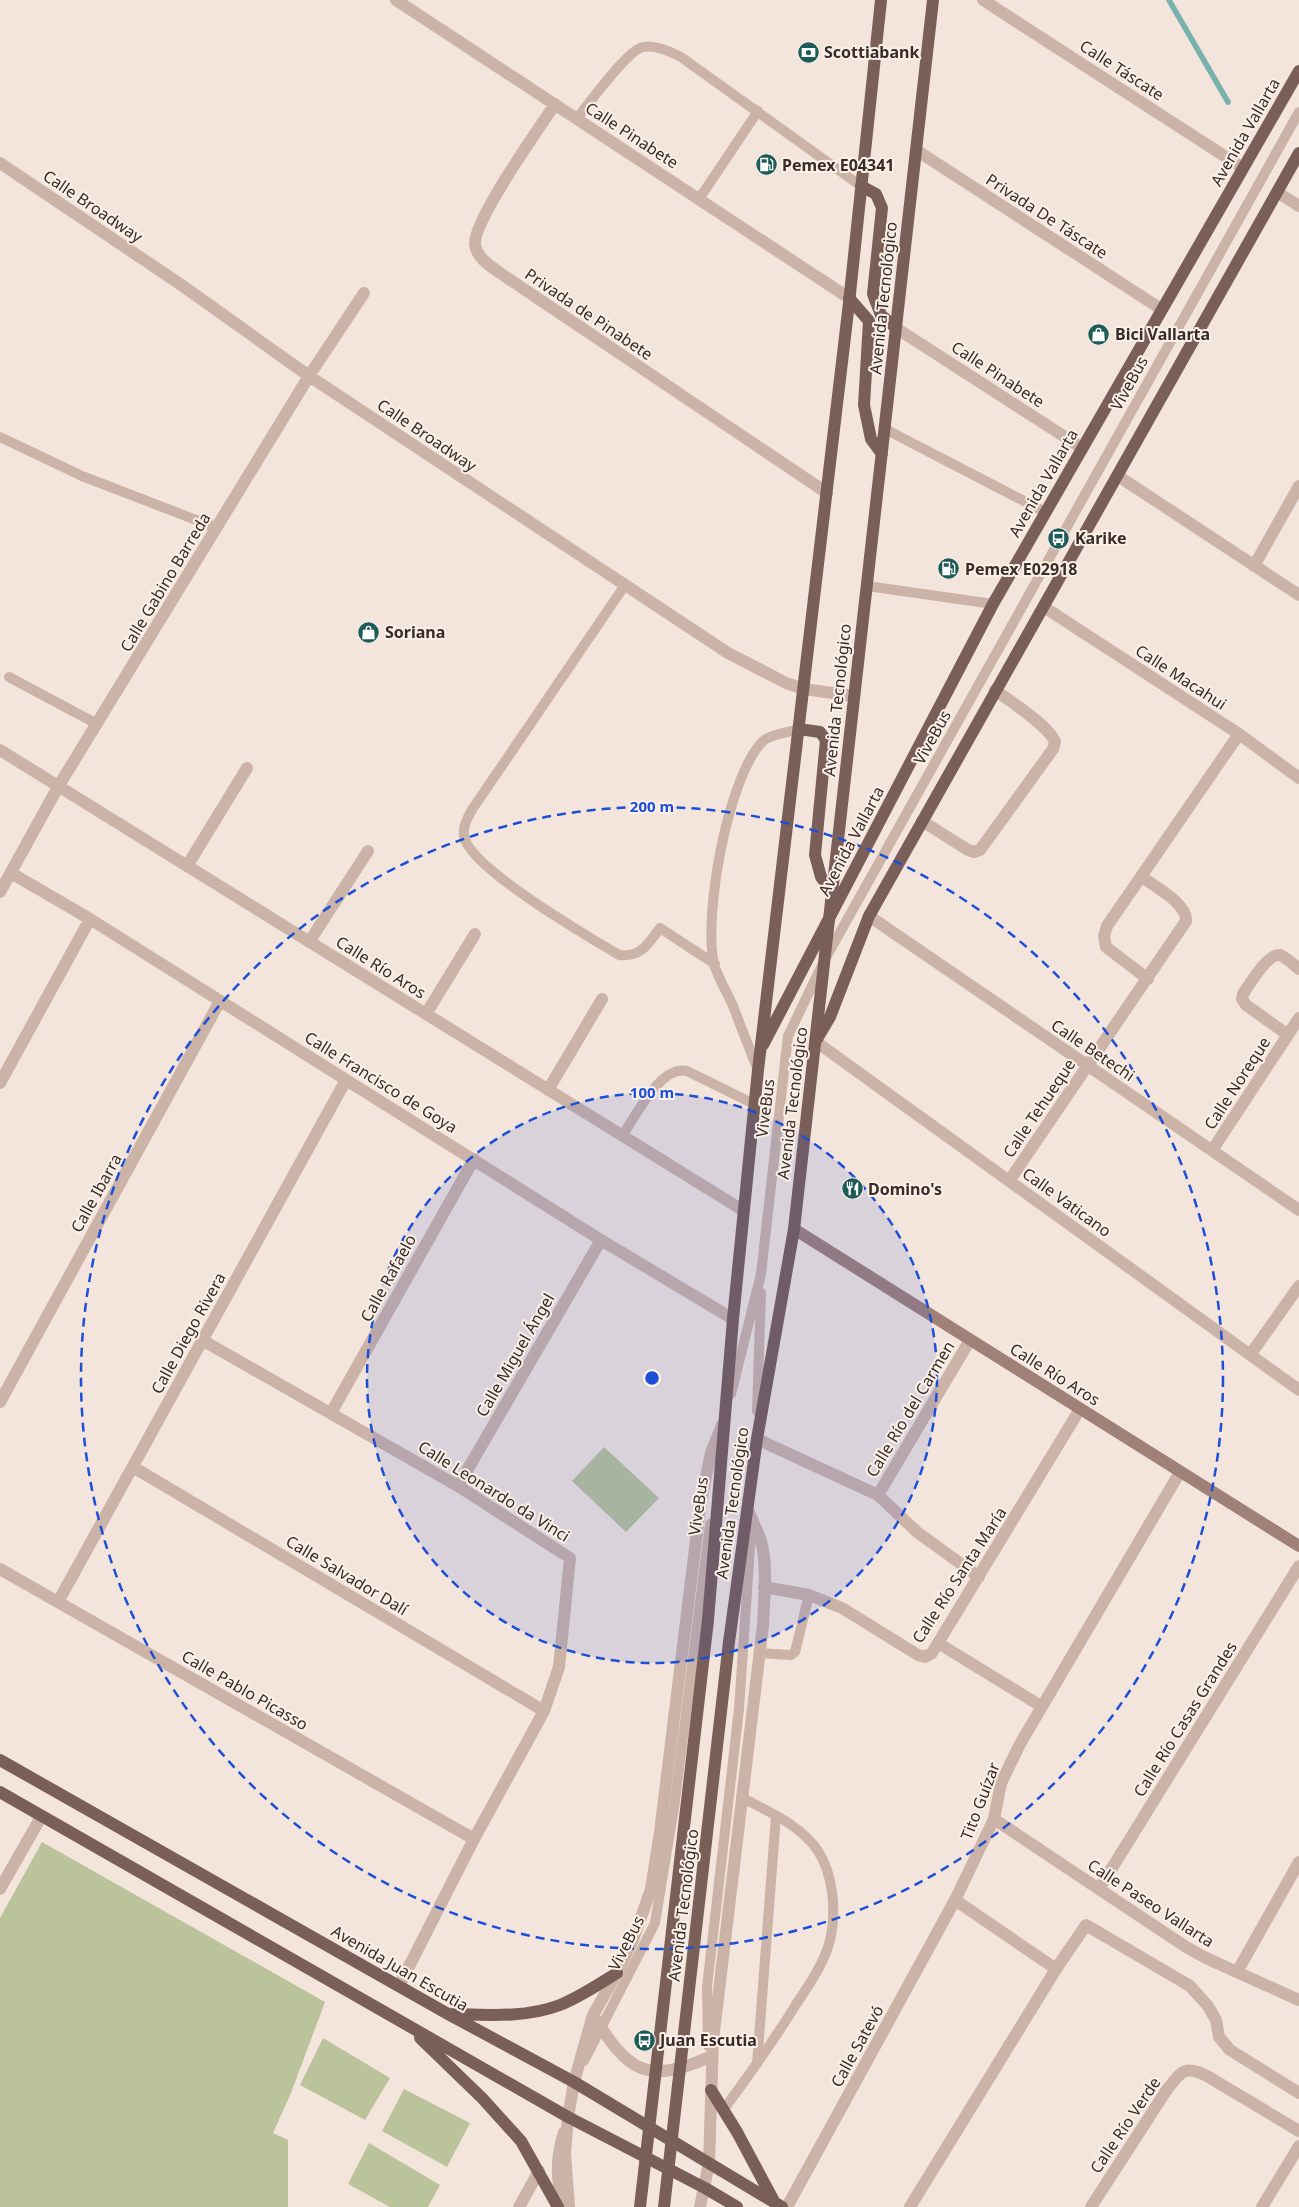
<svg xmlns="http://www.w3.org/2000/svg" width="1299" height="2207" font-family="'Noto Sans',sans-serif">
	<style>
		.green { fill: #bbc39b }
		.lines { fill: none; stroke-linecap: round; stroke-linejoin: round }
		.stream { stroke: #79b1ac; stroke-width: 5.5 }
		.service { stroke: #ccb3a7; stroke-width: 10 }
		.pedestrian { stroke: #ccb3a7; stroke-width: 12 }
		.minor { stroke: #ccb3a7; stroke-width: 12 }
		.tertiary { stroke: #ccb3a7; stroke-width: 12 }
		.secondary { stroke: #a08178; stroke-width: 12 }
		.primary { stroke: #7a5f58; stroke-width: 12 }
		.primary-bridge { stroke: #7a5f58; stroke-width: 12 }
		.ring { fill: none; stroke: #1d4ed8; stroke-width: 2.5; stroke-dasharray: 9 6 }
		.labels { text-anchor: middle; stroke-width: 4; stroke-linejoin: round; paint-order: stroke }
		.poi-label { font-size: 16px; font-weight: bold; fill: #382b28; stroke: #faf0e8; text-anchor: start }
		.street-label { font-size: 16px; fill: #382b28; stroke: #faf0e8 }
		.centre { fill: #1d4ed8; stroke: #faf0e8; stroke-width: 2.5 }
		.ring-label { font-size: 15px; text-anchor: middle; font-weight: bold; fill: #1d4ed8; stroke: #faf0e8; stroke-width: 4; stroke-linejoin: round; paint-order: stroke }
	</style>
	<rect width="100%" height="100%" fill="#f3e5dc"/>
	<path class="green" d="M604,1447L659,1498L626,1532L572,1481Z
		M42,1842L325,2002L291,2093L273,2133L288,2140V2207H0V1918Z
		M323,2038L390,2078L365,2120L300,2085Z
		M404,2089L470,2123L447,2167L382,2131Z
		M369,2143L440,2185L428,2207H390L348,2184Z"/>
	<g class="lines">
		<path class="stream" d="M1169,0L1228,102"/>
		<path class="service" d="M577,118C589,104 628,49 643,47C656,45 669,51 681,57L861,186
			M699,199L758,111
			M885,429L1045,512
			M0,437L82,476L217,528
			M625,585L480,798C473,808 462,823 464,836C468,867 589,937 619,955C642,957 647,945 660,928L715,964
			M867,586L993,604
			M9,677L97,724
			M758,1070C749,1048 741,1027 733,1006C727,992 718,978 714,964C703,915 728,776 763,741C771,734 790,732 799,729
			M622,1136C636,1116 660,1065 687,1071L754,1104
			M731,1394L761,1274L788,1036L824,961L1299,112
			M757,1411L761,1293
			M759,1653L791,1655L795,1652L809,1595
			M708,2046L707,1987L739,1709L752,1518
			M584,2061L655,1923L674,1808L710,1524
			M757,2064L776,1816
			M724,2109C749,2075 773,2042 795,2006C809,1985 826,1961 831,1936C836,1909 833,1874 818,1851C801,1825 767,1811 741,1797
			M561,2207C556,2178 554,2161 563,2132"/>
		<path class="pedestrian" d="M1056,1969L1086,1925L1190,1986L1208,2006L1216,2020L1219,2037L1230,2050L1299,2093"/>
		<path class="minor" d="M396,0L849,298
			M983,0L1243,168
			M555,104C539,129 474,219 475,244C476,259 495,269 506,277L827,493
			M916,150L1161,309
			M0,163L180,284L309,376L728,653L786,683L804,689L854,696
			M1277,192L1299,206
			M896,328L1082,448
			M1118,476L1299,595
			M1254,566L1299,486
			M1044,607L1239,734L1299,778
			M0,750L744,1211
			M922,821L968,850L974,852L980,850L1053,749L1055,742C1049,726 1010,701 995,690
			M187,866L247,768
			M11,873L90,919L601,1240L733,1319
			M0,892L58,787L309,376L364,293
			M869,916L1299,1210
			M309,942L368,851
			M1148,979L1106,947L1104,936L1107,926L1239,734
			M426,1014L475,934
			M1288,1035L1246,1005L1242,999L1243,994C1249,985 1268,953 1280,955C1286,957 1294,965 1299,969
			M815,1041L1299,1390
			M0,1083L90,919
			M548,1090L602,999
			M1213,1149L1299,1018
			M1009,1181L1186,921C1188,904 1154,886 1142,877
			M202,1340L458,1486L570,1558L559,1667L544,1711L474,1839L399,1986
			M1250,1355L1299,1286
			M0,1402L220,1001
			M331,1413L474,1159
			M757,1439L878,1495L917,1532L979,1577
			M133,1467L544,1711
			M458,1486L601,1240
			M878,1495L970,1340
			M0,1569L474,1839
			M764,1587L809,1595L842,1608L918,1655L925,1657L932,1653L1080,1409
			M58,1602L346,1080
			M938,1643L1041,1706
			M994,1819L1186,1947L1206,1958L1299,2000
			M0,1889L41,1817
			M1099,1889L1299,1566
			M1237,1972L1299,1862
			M519,2207L539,2171
			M787,2207L955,1900L994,1819L1001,1783L1020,1744L1180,1472
			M910,2207L1056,1969L955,1900
			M1091,2207L1166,2091C1181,2072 1184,2064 1207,2076L1299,2131
			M1262,2207L1299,2146"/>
		<path class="tertiary" d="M593,2015C629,2073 647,2085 712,2056
			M569,2207L565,2154L568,2117L574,2082L593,2015L617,1973L633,1940L651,1889L660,1832L701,1500L711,1453L722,1425
			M700,2207L709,2163L713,2040L763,1625C764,1600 767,1574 763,1550C761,1536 753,1523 748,1510"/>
		<path class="secondary" d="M794,1229L1299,1546"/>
		<path class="primary" d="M861,186L876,194L882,208L873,294L881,315L896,328
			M849,298L869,321L864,405L871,439L882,454
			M799,729L820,732L826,740L815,855L821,877L832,891
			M817,1039L830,1017L869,916L1299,153
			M763,1045L993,604L1299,71
			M708,1620L733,1319L758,1070L849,303L881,0
			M729,1642L757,1439L794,1229L933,0
			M0,1760L448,2014L574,2082L782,2207
			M0,1792L568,2117L705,2188L737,2207
			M452,2014C487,2015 526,2018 560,2005C580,1997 599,1984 617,1973
			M420,2038L482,2098L521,2141L558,2207
			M711,2090L737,2132L775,2203"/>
		<path class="primary-bridge" d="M640,2207L708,1620
			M664,2207L729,1642"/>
	</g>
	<circle cx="652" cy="1378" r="285" fill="#1d4ed8" fill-opacity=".12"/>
	<g class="ring">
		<circle cx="652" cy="1378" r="285"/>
		<circle cx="652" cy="1378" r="571"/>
	</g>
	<defs>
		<symbol id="bank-disc" viewBox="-11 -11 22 22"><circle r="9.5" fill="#1c5b57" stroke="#faf0e8"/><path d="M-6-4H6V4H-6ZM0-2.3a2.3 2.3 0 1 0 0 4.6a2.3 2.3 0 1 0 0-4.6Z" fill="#fff"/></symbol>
		<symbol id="fuel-disc" viewBox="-11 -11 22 22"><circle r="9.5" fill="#1c5b57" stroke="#faf0e8"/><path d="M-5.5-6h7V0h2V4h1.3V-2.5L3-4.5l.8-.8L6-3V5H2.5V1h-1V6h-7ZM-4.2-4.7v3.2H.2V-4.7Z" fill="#fff"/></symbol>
		<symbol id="shop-disc" viewBox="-11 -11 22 22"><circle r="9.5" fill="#1c5b57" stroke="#faf0e8"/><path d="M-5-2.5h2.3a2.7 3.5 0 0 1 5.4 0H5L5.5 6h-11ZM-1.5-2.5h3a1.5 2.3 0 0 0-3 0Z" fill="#fff"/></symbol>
		<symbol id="bus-disc" viewBox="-11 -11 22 22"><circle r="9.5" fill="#1c5b57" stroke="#faf0e8"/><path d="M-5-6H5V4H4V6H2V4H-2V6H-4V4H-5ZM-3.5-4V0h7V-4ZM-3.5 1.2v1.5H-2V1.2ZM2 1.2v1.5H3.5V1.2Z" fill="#fff"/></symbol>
		<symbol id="restaurant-disc" viewBox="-11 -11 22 22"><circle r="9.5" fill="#1c5b57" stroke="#faf0e8"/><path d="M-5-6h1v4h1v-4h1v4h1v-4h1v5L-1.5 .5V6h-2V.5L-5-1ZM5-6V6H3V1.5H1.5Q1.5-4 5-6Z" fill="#fff"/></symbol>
	</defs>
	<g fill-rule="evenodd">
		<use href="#bank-disc" x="796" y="40" width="25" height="25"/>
		<use href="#fuel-disc" x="754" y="152" width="25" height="25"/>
		<use href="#shop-disc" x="1086" y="322" width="25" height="25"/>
		<use href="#bus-disc" x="1046" y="526" width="25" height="25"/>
		<use href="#fuel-disc" x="936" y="556" width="25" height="25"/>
		<use href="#shop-disc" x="356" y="620" width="25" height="25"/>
		<use href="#restaurant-disc" x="840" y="1176" width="25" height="25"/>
		<use href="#bus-disc" x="632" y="2028" width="25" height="25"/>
	</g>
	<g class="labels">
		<g class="poi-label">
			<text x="824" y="58">Scottiabank</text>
			<text x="782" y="171">Pemex E04341</text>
			<text x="1115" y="340">Bici Vallarta</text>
			<text x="1075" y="544">Karike</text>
			<text x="965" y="575">Pemex E02918</text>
			<text x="385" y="638">Soriana</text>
			<text x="868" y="1195">Domino's</text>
			<text x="660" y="2046">Juan Escutia</text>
		</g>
		<g class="street-label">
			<text transform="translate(1122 70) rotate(33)" y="6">Calle Táscate</text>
			<text transform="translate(1245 132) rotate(-60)" y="6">Avenida Vallarta</text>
			<text transform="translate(632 135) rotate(33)" y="6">Calle Pinabete</text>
			<text transform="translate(93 206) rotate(34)" y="6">Calle Broadway</text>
			<text transform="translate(1047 216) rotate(33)" y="6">Privada De Táscate</text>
			<text transform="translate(883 298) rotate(-84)" y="6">Avenida Tecnológico</text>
			<text transform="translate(589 314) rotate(34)" y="6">Privada de Pinabete</text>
			<text transform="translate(998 374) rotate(33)" y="6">Calle Pinabete</text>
			<text transform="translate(1129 383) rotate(-61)" y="6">ViveBus</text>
			<text transform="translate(427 435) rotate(34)" y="6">Calle Broadway</text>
			<text transform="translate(1043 483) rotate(-60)" y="6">Avenida Vallarta</text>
			<text transform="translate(165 582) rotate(-59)" y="6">Calle Gabino Barreda</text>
			<text transform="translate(1181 677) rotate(33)" y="6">Calle Macahui</text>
			<text transform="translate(837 700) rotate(-84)" y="6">Avenida Tecnológico</text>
			<text transform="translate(932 737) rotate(-61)" y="6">ViveBus</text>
			<text transform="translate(851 841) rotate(-62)" y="6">Avenida Vallarta</text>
			<text transform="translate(381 967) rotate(32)" y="6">Calle Río Aros</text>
			<text transform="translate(1093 1050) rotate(34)" y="6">Calle Betechi</text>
			<text transform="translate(381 1082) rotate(32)" y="6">Calle Francisco de Goya</text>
			<text transform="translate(1237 1083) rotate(-57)" y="6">Calle Noreque</text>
			<text transform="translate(792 1103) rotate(-83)" y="6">Avenida Tecnológico</text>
			<text transform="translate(765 1108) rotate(-83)" y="6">ViveBus</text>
			<text transform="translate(1039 1108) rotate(-56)" y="6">Calle Tehueque</text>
			<text transform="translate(96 1193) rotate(-61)" y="6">Calle Ibarra</text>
			<text transform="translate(1067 1202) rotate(36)" y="6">Calle Vaticano</text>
			<text transform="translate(388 1278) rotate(-61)" y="6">Calle Rafaelo</text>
			<text transform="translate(188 1333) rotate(-61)" y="6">Calle Diego Rivera</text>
			<text transform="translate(515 1355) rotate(-60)" y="6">Calle Miguel Ángel</text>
			<text transform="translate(1055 1374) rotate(32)" y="6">Calle Río Aros</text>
			<text transform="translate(910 1409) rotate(-59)" y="6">Calle Río del Carmen</text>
			<text transform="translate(494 1491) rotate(32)" y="6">Calle Leonardo da Vinci</text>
			<text transform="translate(732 1503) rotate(-82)" y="6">Avenida Tecnológico</text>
			<text transform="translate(698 1506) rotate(-82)" y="6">ViveBus</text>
			<text transform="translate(347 1575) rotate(31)" y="6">Calle Salvador Dalí</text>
			<text transform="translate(959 1575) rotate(-57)" y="6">Calle Río Santa María</text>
			<text transform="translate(245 1690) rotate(30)" y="6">Calle Pablo Picasso</text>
			<text transform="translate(1185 1719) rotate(-58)" y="6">Calle Río Casas Grandes</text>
			<text transform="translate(980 1801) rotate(-69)" y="6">Tito Guízar</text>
			<text transform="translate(1151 1903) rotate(33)" y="6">Calle Paseo Vallarta</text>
			<text transform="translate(683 1905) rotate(-83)" y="6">Avenida Tecnológico</text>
			<text transform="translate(626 1943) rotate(-63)" y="6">ViveBus</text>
			<text transform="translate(400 1968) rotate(30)" y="6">Avenida Juan Escutia</text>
			<text transform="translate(857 2046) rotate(-61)" y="6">Calle Satevó</text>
			<text transform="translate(1125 2125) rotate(-56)" y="6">Calle Río Verde</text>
		</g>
	</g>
	<circle cx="652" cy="1378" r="8" class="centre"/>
	<g class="ring-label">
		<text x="652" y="812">200 m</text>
		<text x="652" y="1098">100 m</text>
	</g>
</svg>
